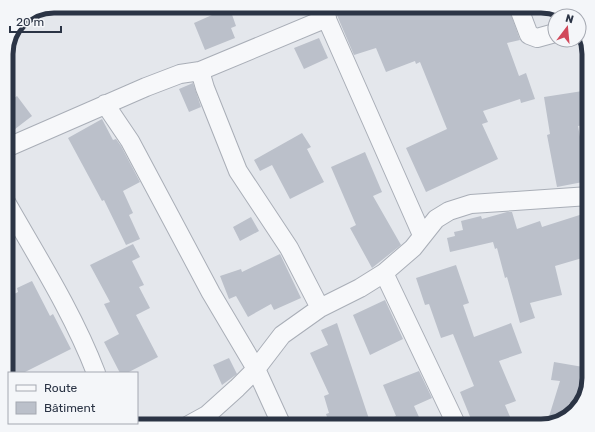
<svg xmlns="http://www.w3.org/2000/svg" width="595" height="432" font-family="Rubik,sans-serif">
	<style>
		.building { fill: #bbc0ca }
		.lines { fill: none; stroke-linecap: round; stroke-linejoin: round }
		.minor-casing { stroke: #a9aeb7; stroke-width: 20 }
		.minor { stroke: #f7f8fa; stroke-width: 18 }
		.rim { fill: none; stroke: #2b3445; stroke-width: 5 }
	</style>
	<rect width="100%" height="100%" fill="#e4e7ec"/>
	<path class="building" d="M229,6L236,26L231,28L235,38L205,50L194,23L212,15L211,12Z
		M333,6H451L454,14L480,6H508L520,40L507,43L519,76L526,73L535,99L521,103L520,99L483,111L488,122L482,124L498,159L426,192L406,148L447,129L420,62L416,64L415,61L386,72L376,48L354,55Z
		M319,38L328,58L304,69L294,48Z
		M193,83L201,107L189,112L179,89Z
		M589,90V124L578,126L588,181L557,187L547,135L550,134L544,97Z
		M17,96L32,116L6,136V104Z
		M102,119L113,140L116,139L121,146L140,182L123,191L133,213L129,215L140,239L126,245L104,200L102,201L68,138Z
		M302,133L311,147L307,149L324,182L290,199L272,165L260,171L254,160Z
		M365,152L382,192L373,196L401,245L372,268L350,228L356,225L331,167Z
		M507,212H512L517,229L540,221L542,227L589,212V256L555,266L562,295L530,303L535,318L520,323L507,277L505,278L497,248L495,249L493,242L450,252L447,238L455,236L454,232L463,230L461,221L481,216L482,219Z
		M251,217L259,231L240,241L233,227Z
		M133,244L140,257L132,261L144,285L139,287L150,308L136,315L158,357L127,373H120L104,342L119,334L104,304L110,302L90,265Z
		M280,254L301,298L274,310L271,304L248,317L236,296L229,299L220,276L241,269L242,272Z
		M456,265L469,303L463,305L474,337L511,323L522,353L499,361L516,401L505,405L514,426H481L477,417L471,419L460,392L474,386L453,334L441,338L429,304L425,305L416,278Z
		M32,281L50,316L53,314L71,349L23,373H6V298L18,292L17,288Z
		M385,300L403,339L370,355L353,315Z
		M337,323L369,419L349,426H330L326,414L329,413L324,396L329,394L310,353L328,345L321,330Z
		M229,358L237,374L222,385L213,365Z
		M554,362L589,368V379L580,405L569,403L566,414L547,423L560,381L551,380Z
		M419,371L432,398L414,406L423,426H373L396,416L383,385Z"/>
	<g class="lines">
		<defs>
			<path id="minor" d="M321,6L422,235
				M518,6L529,35L537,38L555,33
				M200,71L205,88L238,171L289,248L320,308
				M105,104L130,141L211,293L256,369L282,426
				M6,148L146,87L180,74L200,71L327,18
				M6,202C38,258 73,313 96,373
				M384,273L457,426
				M116,423L118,426
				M187,426L207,415L237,388L256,369L282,335L320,308L360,288L384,273L413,248L436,219L449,211L471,204L589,196"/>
		</defs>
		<use href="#minor" class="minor-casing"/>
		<use href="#minor" class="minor"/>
	</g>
	<path d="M0 0H595V432H0ZM54 13H541A41 41 0 0 1 582 54V378A41 41 0 0 1 541 419H54A41 41 0 0 1 13 378V54A41 41 0 0 1 54 13Z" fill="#f4f6f9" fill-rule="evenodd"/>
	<path class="rim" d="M54 13H541A41 41 0 0 1 582 54V378A41 41 0 0 1 541 419H54A41 41 0 0 1 13 378V54A41 41 0 0 1 54 13Z"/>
	<rect x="8" y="372" width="130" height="52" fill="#f4f6f9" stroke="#a4a8b1"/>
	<rect x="16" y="385" width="20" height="6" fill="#f7f8fa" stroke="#a4a8b1"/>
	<text x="44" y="392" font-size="12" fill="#2b3445">Route</text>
	<rect x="16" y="402" width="20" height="12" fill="#bbc0ca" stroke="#a4a8b1"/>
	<text x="44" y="412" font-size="12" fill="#2b3445">Bâtiment</text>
	<g transform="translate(567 28) rotate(16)"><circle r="19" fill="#f4f6f9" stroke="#a4a8b1"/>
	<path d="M0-3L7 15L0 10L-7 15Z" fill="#d1495b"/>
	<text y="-6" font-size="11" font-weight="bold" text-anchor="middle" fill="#2b3445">N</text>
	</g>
	<path d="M10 26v6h51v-6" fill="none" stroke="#2b3445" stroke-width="2"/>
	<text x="16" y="26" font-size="12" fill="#2b3445" stroke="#f4f6f9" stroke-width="3" paint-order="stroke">20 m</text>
</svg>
